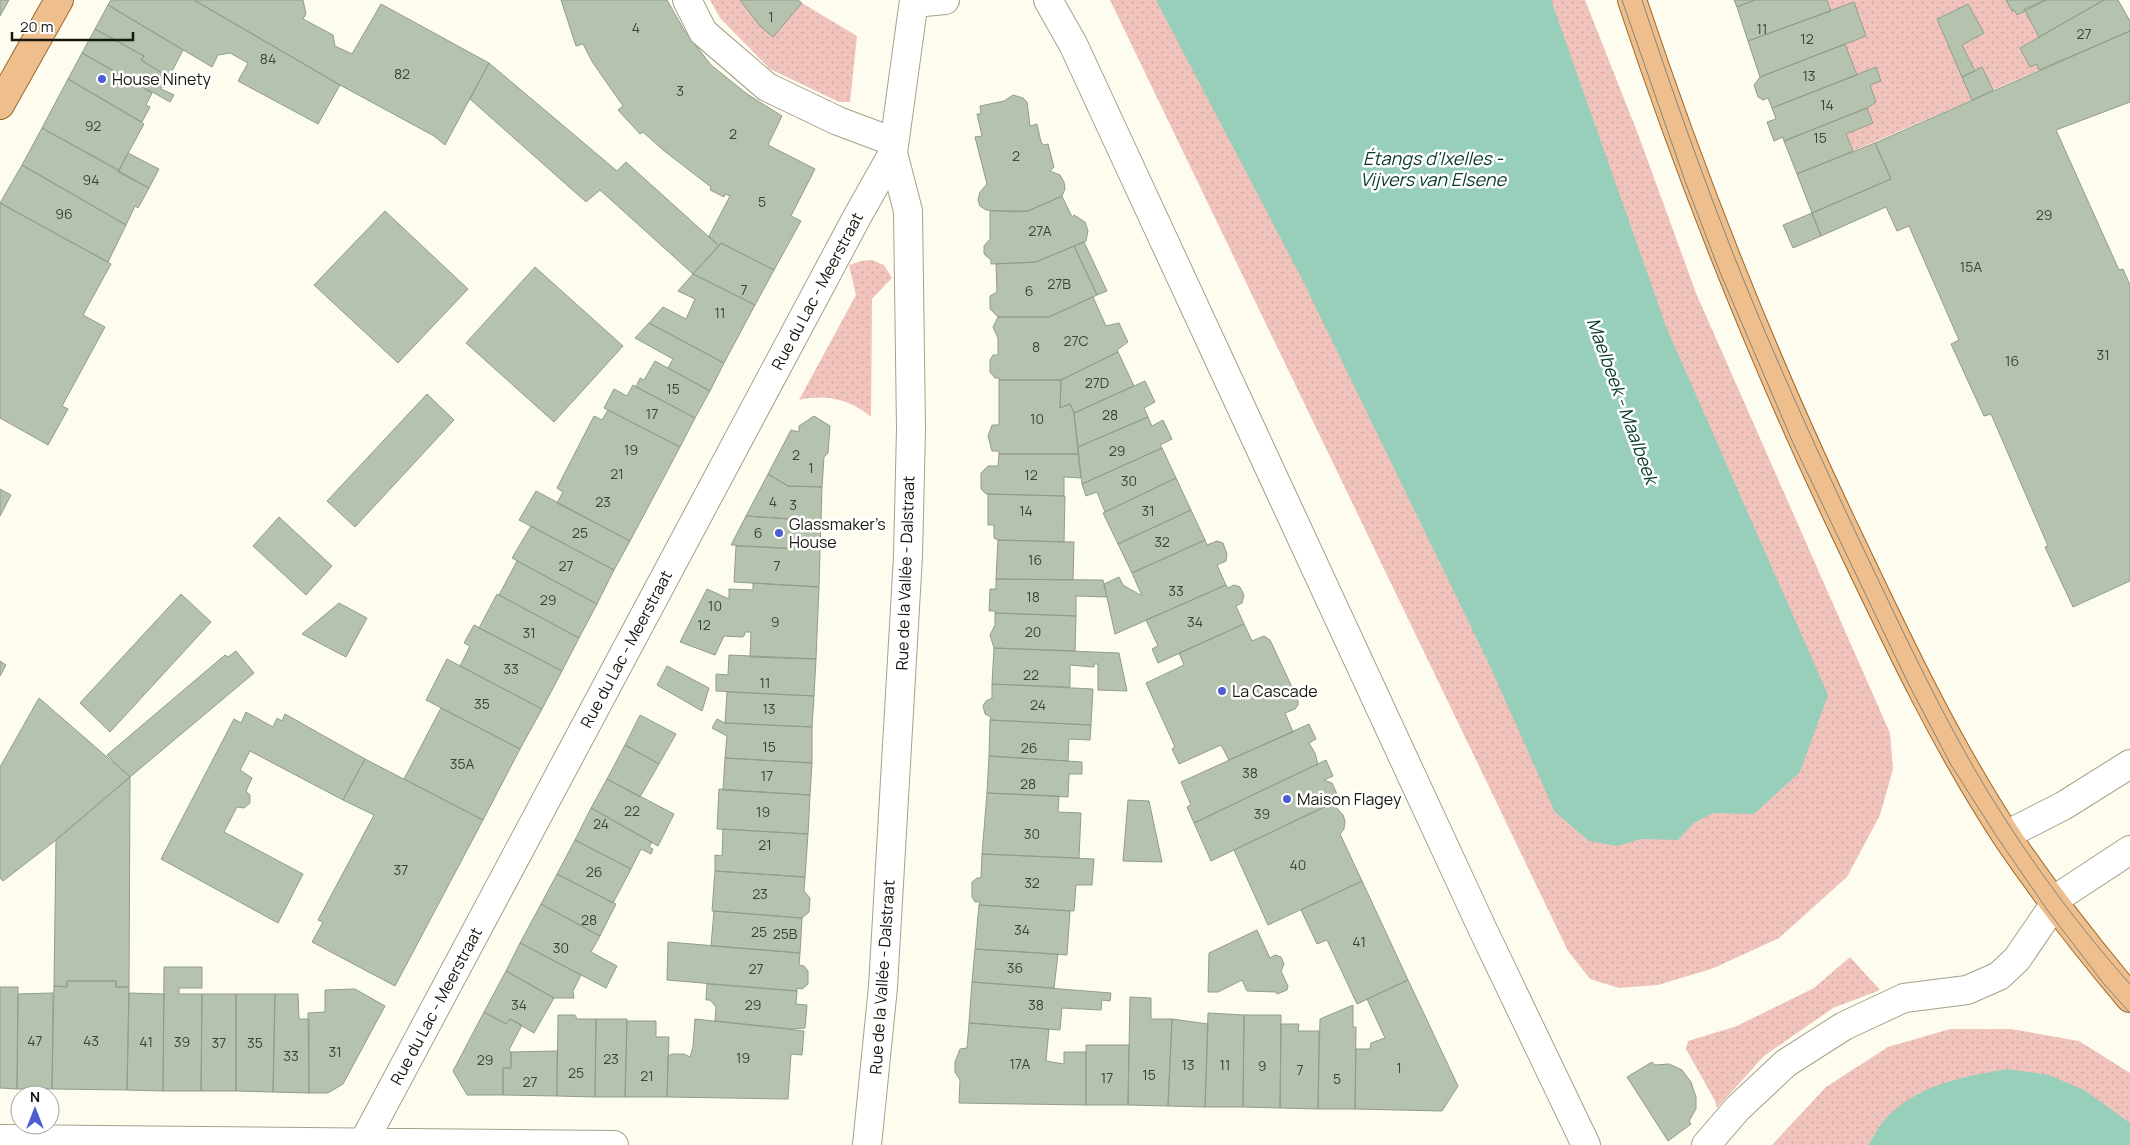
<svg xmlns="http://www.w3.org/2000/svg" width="2130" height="1145" font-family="Manrope,sans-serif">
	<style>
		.grass { fill: url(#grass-dots) }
		.water { fill: #98cfba }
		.building { fill: #b5c3ae; stroke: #909d8a }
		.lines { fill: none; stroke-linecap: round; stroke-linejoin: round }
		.minor-casing { stroke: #a4a18a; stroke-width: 30 }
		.major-casing { stroke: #9b692e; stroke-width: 30 }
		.minor { stroke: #fff; stroke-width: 28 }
		.major { stroke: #eebf8c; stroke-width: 28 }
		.tram { stroke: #858478; stroke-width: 1 }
		.poi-dot { fill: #4d5dd2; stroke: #fff; stroke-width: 2 }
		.labels { text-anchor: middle; stroke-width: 5; stroke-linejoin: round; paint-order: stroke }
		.number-label { font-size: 14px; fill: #3f4236 }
		.poi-label { font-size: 16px; fill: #18170e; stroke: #fff; text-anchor: start }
		.street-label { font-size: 16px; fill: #18170e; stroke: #fff }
		.water-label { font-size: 18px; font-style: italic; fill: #07392b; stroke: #fff }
	</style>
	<defs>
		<pattern id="grass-dots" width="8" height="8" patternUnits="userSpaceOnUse" patternTransform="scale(1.25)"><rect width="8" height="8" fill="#f0c4bc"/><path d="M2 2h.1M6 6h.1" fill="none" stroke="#cda8a0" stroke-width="1.8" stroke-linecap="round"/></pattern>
	</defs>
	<rect width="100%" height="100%" fill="#fefcee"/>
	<path class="grass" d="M710,0H740L760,25L802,3L857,36L850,102H839L770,69L720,18Z
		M1110,0H1585L1638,134L1696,293L1890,733L1893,769L1880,815L1847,877L1779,938L1714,968L1658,985L1619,988L1590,979L1568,951Z
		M1827,0H2006L2012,10H2014L2016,15L2024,9L2039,37L2020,48L2030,67L2037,64L2039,70L1993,90L1982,67L1975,71L1962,45L1984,33L1968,4L1937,19L1972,100L1853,151L1846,134L1873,123L1867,108L1876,101L1870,85L1881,80L1876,67L1857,75L1845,44L1866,36L1854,2L1831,11Z
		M872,260L884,265L892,278L872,299L871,417C849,399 827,394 799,400L856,295L849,265L861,261Z
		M1850,957L1880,990L1833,1008L1764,1056L1717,1108L1715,1101L1686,1049L1688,1041L1737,1026L1814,988Z
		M1950,1029H2011L2079,1041L2130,1073V1145H1772L1826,1087L1888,1047Z"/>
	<path class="water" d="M1156,0H1551L1667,329L1828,695L1800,772L1754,814L1713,813L1694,823L1678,840L1641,839L1617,846L1589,841L1555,812L1489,664L1303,281Z
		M2007,1069L2049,1075L2084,1090L2130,1123V1145H1868C1875,1135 1881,1122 1890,1114C1924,1083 1963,1077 2007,1069Z"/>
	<path class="building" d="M0,0H9L0,16Z
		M111,0H194L340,85L318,124L238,81L248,63L230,53L218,55L212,67L108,5Z
		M194,0H303L306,14L303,19L333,35L335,46L352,54L381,4L489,63L445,145L434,136L340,85Z
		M561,0H667L684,30L711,65L747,94L782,116L768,145L815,169L791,216L801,221L774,270L721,243L719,246L709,236L730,196L725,194L724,197L710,190L711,187L663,150L643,132L640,134L618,110L623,106L593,63L583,44L576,46Z
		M740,0H798L802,3L773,37L760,26Z
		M1734,0H1755L1737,7Z
		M1755,0H1827L1831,11L1748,41L1737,7Z
		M2006,0H2046L2017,15L2014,10L2012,11Z
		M2046,0H2104L2039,37L2024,9Z
		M2104,0H2118L2130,21V31L2039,70L2037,64L2030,67L2020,48Z
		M1854,2L1866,36L1760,77L1748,41Z
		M1968,4L1984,33L1962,45L1975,71L1962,77L1937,19Z
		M108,5L183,50L169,77L141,60L144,56L95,29Z
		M95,29L144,56L141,60L168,77L161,89L174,95L170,102L82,53Z
		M2130,31V102L2056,130L2119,270L2123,269L2130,285V581L2073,607L2045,547L2048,546L1991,414L1984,416L1951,344L1959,340L1909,226L1897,231L1886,207L1821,236L1812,213L1891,179L1875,143Z
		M1845,44L1857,75L1772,108L1768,98L1763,100L1758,97L1754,85L1760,77Z
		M82,53L152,93L146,105L150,107L142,122L68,79Z
		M489,63L617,171L626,162L719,246L693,274L600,190L586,202L470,99Z
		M1876,67L1881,81L1870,85L1876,102L1867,108L1784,141L1783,137L1774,141L1767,122L1776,119L1772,108Z
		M1982,67L1993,90L1972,100L1962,77Z
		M68,79L144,124L119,170L42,128Z
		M1013,95L1023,98L1027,102L1030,126L1037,124L1041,142L1044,145L1048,144L1054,167L1050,171L1060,175L1064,182L1065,189L1062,196L1028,211L1015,212L986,210L980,206L978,200L980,192L987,184L975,137L982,136L977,114H981L980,106L1004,101Z
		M1867,108L1873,123L1846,134L1853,151L1797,174L1784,141Z
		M42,128L149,188L138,208L135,206L126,225L22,165Z
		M1875,143L1891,179L1812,213L1797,174Z
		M128,153L159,169L149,188L118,172Z
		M22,165L126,225L108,262L0,203Z
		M1062,196L1072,217L1074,215L1085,222L1088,231L1086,241L1036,262L991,264V260L984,254V246L990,239V211H1028Z
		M0,203L111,264L83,315L105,327L62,406L68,409L48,445L0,418Z
		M385,211L468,289L398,363L314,285Z
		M1812,213L1821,236L1793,248L1783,225Z
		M1084,242L1107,291L1097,295L1074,246Z
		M721,243L774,270L755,305L693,274Z
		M1074,246L1097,295L1049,317H998L990,309V296L997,292L996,264L1036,262Z
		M535,267L623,346L554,422L466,343Z
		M693,274L755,305L724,363L649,323L663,307L686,319L695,299L678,291Z
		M1093,297L1106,326L1119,323L1128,342L1117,350L1118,352L1061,380H999V378H995L990,372V360L993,355H998V338L993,327L998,317H1049Z
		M649,323L724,363L710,391L668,368L673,359L635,338Z
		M1118,352L1134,386L1074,413L1070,404L1060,408L1061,380Z
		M655,361L710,391L695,418L636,387L640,378L644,380Z
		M999,380H1061L1060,408L1070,404L1074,413L1078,454H999V451H992L988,436L992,425H999Z
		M1145,381L1155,402L1144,408L1148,417L1078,447L1074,413Z
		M633,385L695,418L680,447L604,408L614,389L627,396Z
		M427,394L454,420L355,527L327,501Z
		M608,410L680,447L630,541L557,503L563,492L557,488L594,416L602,420Z
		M814,416L830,426L828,453L824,457L822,487L788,486L768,474L791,430L799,432V426Z
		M1148,417L1152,426L1163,420L1172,439L1160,445L1162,448L1082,484L1078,447Z
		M1162,448L1176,478L1105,512L1097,492L1086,496L1082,484Z
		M999,454H1078L1081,478L1064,477V496L986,494L981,489V473L988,466H998Z
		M768,474L788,486L822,487L821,521L746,516Z
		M1176,478L1191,510L1118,544L1103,513Z
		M0,489L11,495L0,516Z
		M536,491L630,541L614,570L519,520Z
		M988,494L1065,496L1064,542L998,540L994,538V525H988Z
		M1191,510L1205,540L1132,573L1118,544Z
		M746,516L821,521L820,550L731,545Z
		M279,517L332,566L306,595L253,546Z
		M531,526L614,570L597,604L512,558Z
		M998,540L1074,542L1073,580L996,579Z
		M1205,540L1207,545L1217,541L1223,543L1227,554L1226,561L1217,565L1226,585L1115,634L1104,584L1119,577L1123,585L1142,596L1132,573Z
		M736,546L820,550L819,587L734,582Z
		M517,561L597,604L579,638L499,595Z
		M996,579L1103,580L1107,597L1076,596V616L995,613V611H989L990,589H996Z
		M753,583L819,587L816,659L750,657L751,632H745L744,636L742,637L724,636L715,655L680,642L707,589L729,599V589L753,590Z
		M1226,585L1228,588L1234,585L1240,587L1244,595L1242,603L1236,606L1244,624L1158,663L1152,649L1158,646L1146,620Z
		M181,594L211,622L110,732L80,703Z
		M497,594L579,638L562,671L479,628Z
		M339,603L367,618L346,657L302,634Z
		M995,613L1076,616L1075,651L994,648L990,635L995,625Z
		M1244,624L1252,641L1264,636L1270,640L1298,700V705L1295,709L1285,713L1293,732L1229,760L1221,745L1179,764L1172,749L1175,747L1146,683L1184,665L1179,653Z
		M474,625L562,671L542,709L460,666L470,646L464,643Z
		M994,648L1119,653L1127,691L1098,690V664H1094V667L1070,665V687L992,684Z
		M236,651L254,673L130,777L107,755L225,655L228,657Z
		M729,655L816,659L814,696L716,691V674L728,675Z
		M447,659L542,709L520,749L426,700Z
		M0,661L6,665L0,676Z
		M667,666L709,688L702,711L657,685Z
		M992,684L1093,689L1091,725L990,720L991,717L985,714L983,706L986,701L992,698Z
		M727,692L814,696L812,727L725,723Z
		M39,698L130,777L56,840L3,881L0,878V767Z
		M441,708L520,749L483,820L404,779Z
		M246,712L273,727L277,718L282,721L285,714L365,759L343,800L250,751L240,770L252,778L246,791L250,795V803L244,808L237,807L224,832L303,874L278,923L161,859L234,719L241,723Z
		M640,715L676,734L659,764L625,745Z
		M717,719L725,723L812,727V763L725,758L727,736L712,728Z
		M990,720L1091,725L1090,740L1069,739L1068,761L989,756Z
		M1309,724L1316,739L1309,743L1315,753L1318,764L1194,823L1187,807L1191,805L1181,782Z
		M625,745L659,764L640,797L607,779Z
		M989,756L1082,762V774H1069L1068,797L987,793Z
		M725,758L812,763L810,795L723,790Z
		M365,759L483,820L395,986L312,942L323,922L318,920L374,815L343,800Z
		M1326,760L1333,776L1324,780L1332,783L1337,794L1334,802L1211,861L1194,823Z
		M130,777L129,987H116V981H67V987L54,986L56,840Z
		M607,779L674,814L658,846L591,808Z
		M719,789L810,795L808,834L717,829Z
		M987,793L1059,796L1058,812L1081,813L1079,858L982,854Z
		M1128,800L1149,801L1162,862L1123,861Z
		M1329,805L1335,806L1343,815L1345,821L1344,829L1340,834L1362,881L1268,925L1234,850Z
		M591,808L652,842L649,847L653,849L651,854L641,849L631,869L575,840Z
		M723,829L808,834L805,877L715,871V855L722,856Z
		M575,840L631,869L613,903L557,874Z
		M982,854L1094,859L1092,885H1076L1074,911L979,905L980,902H975L972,897V882L977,878H981Z
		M715,871L805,877L804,891L810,898L809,912L802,918L712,911Z
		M557,874L616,904L600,936L541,904Z
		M1362,881L1408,980L1357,1004L1327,940L1317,944L1301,910Z
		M541,904L600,936L591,952L617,966L606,988L520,943Z
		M979,905L1070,911L1067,955L975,949Z
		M714,911L802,918L800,953L711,946Z
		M1257,930L1270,958L1275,955L1281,957L1284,964L1281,971L1288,986L1287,990L1277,994L1276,992L1247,991L1242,980L1218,992H1208L1209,953Z
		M668,942L800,953L799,965L804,966L808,971V984L802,989L797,988V991L667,980Z
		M520,943L581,975L573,991L574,998H554L506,971Z
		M975,949L1058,954L1054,988L972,982Z
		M164,967H202V988H179V994H202L201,1091H163Z
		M506,971L554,998L534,1033L510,1019L506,1024L484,1012Z
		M1408,980L1458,1086L1442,1111L1355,1109L1356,1049H1370L1371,1043L1385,1038L1367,999Z
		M67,981H116V987H129L127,1090L52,1089L54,986L67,987Z
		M972,982L1111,993L1110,1001L1102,1000L1101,1010L1062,1008L1060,1030L969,1023Z
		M707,984L797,991L796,1004L807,1005L805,1028L793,1029L715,1021L716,1007L710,1000H706Z
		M0,987H18L17,1089L0,1088Z
		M355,989L385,1006L343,1084L328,1093H309L308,1013L325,1012V990Z
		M53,993L52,1089H17L18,994Z
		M129,993L164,994L163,1091L127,1090Z
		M202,994H236V1091H201Z
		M236,994H275L273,1092L236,1091Z
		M275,994H298L299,1019H309V1093L273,1092Z
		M1130,997L1151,998V1019H1172L1168,1106L1128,1105Z
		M1353,1005V1027H1356L1355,1109H1318L1320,1019Z
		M484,1012L506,1024L510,1019L522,1025L509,1050L511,1052V1068H503V1095H467L453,1071Z
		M1208,1013L1244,1015L1243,1107H1205Z
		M558,1015H575L577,1019H596L595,1097L557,1096Z
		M1244,1015H1281L1280,1108L1243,1107Z
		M596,1019H627L625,1097H595Z
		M695,1019L804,1031L802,1055L791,1054L788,1099L667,1097L668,1056L672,1054H684L690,1057L693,1047Z
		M1172,1019L1208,1024L1205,1107L1168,1106Z
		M627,1021H656V1037H669L667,1097H625Z
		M969,1023L1049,1029L1046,1061L1064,1064V1052H1086V1105L959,1103L960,1080L955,1072V1062L960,1049L967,1048Z
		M1281,1024H1299L1298,1031H1319L1318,1109L1280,1108Z
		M1086,1045H1129L1128,1105H1086Z
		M557,1051V1096L503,1095V1068H511V1052Z
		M1652,1062L1655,1065L1669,1064L1682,1070L1691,1082L1696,1097V1109L1689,1121L1691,1124L1668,1141L1627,1077Z"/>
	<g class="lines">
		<defs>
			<path id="minor" d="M687,0L703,32L767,87L838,121L894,142
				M1048,0L1073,44L1483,930L1586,1145
				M914,3L945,0
				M2006,835L2063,806L2130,764
				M0,1139L614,1145
				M362,1145L857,217L893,153
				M867,1145L883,987L908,556L911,429L908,211L893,153L914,0
				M1706,1145L1737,1109L1786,1063L1844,1026L1904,998L1967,990L1999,976L2017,959L2060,896L2130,850"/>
			<path id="major" d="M1632,0C1693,183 1763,359 1846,533C1895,636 1944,741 2007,837C2045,893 2086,946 2130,998
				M0,105L59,0"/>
		</defs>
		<use href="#minor" class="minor-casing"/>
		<use href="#major" class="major-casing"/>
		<use href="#minor" class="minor"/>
		<use href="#major" class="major"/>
		<path class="tram" d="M1622,0L1685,181L1719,270L1793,443L1909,685L1951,765L1997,837L2048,911L2104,984L2130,1013
			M1642,0C1671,88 1702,175 1736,261C1775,359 1819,455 1864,550C1897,619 1929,688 1966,754C2010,833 2070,917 2130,984"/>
	</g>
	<g class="poi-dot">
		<circle cx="102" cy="79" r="5"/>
		<circle cx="779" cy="533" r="5"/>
		<circle cx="1222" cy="691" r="5"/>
		<circle cx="1287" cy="799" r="5"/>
	</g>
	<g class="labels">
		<g class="number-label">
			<text x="771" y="22">1</text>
			<text x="636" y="33">4</text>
			<text x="1762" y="34">11</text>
			<text x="2084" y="39">27</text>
			<text x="1807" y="44">12</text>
			<text x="268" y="64">84</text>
			<text x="402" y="79">82</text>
			<text x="1809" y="81">13</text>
			<text x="680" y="96">3</text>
			<text x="1827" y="110">14</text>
			<text x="93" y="131">92</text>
			<text x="733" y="139">2</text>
			<text x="1820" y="143">15</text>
			<text x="1016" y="161">2</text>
			<text x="91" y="185">94</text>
			<text x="762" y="207">5</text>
			<text x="64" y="219">96</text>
			<text x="2044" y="220">29</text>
			<text x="1040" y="236">27A</text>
			<text x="1971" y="272">15A</text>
			<text x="1059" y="289">27B</text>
			<text x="744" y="295">7</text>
			<text x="1029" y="296">6</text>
			<text x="720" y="318">11</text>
			<text x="1076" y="346">27C</text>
			<text x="1036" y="352">8</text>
			<text x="2103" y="360">31</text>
			<text x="2012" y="366">16</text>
			<text x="1097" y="388">27D</text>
			<text x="673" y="394">15</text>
			<text x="652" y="419">17</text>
			<text x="1110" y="420">28</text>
			<text x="1037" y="424">10</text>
			<text x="631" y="455">19</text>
			<text x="1117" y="456">29</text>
			<text x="796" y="460">2</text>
			<text x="811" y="473">1</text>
			<text x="617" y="479">21</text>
			<text x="1031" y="480">12</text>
			<text x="1129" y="486">30</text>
			<text x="603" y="507">23</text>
			<text x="773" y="507">4</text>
			<text x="793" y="510">3</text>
			<text x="1026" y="516">14</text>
			<text x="1148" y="516">31</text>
			<text x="580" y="538">25</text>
			<text x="758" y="538">6</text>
			<text x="1162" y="547">32</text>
			<text x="1035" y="565">16</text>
			<text x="566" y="571">27</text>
			<text x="777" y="571">7</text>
			<text x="1176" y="596">33</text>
			<text x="1033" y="602">18</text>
			<text x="548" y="605">29</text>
			<text x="715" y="611">10</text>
			<text x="775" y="627">9</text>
			<text x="1195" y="627">34</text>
			<text x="704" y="630">12</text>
			<text x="1033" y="637">20</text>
			<text x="529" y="638">31</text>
			<text x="511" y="674">33</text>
			<text x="1031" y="680">22</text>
			<text x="765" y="688">11</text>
			<text x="482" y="709">35</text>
			<text x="1038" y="710">24</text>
			<text x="769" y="714">13</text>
			<text x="769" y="752">15</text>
			<text x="1029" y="753">26</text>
			<text x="462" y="769">35A</text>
			<text x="1250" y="778">38</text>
			<text x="767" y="781">17</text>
			<text x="1028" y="789">28</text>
			<text x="632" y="816">22</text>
			<text x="763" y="817">19</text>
			<text x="1262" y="819">39</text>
			<text x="601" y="829">24</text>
			<text x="1032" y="839">30</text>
			<text x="765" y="850">21</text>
			<text x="1298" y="870">40</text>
			<text x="401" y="875">37</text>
			<text x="594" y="877">26</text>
			<text x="1032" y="888">32</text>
			<text x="760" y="899">23</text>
			<text x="589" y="925">28</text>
			<text x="1022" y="935">34</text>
			<text x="759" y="937">25</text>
			<text x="785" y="939">25B</text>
			<text x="1359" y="947">41</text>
			<text x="561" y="953">30</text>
			<text x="1015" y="973">36</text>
			<text x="756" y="974">27</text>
			<text x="519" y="1010">34</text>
			<text x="753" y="1010">29</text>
			<text x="1036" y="1010">38</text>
			<text x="35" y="1046">47</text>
			<text x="91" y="1046">43</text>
			<text x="146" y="1047">41</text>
			<text x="182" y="1047">39</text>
			<text x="219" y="1048">37</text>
			<text x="255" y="1048">35</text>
			<text x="335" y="1057">31</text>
			<text x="291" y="1061">33</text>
			<text x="743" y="1063">19</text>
			<text x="611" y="1064">23</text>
			<text x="485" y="1065">29</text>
			<text x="1020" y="1069">17A</text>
			<text x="1188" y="1070">13</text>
			<text x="1225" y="1070">11</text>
			<text x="1262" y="1071">9</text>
			<text x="1399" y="1073">1</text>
			<text x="1300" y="1075">7</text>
			<text x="576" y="1078">25</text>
			<text x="1149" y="1080">15</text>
			<text x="647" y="1081">21</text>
			<text x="1107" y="1083">17</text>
			<text x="1337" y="1084">5</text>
			<text x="530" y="1087">27</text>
		</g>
		<g class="poi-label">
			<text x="112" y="85">House Ninety</text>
			<text x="789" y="530">Glassmaker’s<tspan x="789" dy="18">House</tspan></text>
			<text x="1232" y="697">La Cascade</text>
			<text x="1297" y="805">Maison Flagey</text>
		</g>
		<g class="street-label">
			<text transform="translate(817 291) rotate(-62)" y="6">Rue du Lac - Meerstraat</text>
			<text transform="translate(905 573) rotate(-88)" y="6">Rue de la Vallée - Dalstraat</text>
			<text transform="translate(626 649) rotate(-62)" y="6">Rue du Lac - Meerstraat</text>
			<text transform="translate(882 977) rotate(-86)" y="6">Rue de la Vallée - Dalstraat</text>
			<text transform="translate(436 1006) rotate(-62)" y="6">Rue du Lac - Meerstraat</text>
		</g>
		<g class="water-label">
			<text x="1433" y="165">Étangs d'Ixelles -<tspan x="1433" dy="21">Vijvers van Elsene</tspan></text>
			<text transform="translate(1622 401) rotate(70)" y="6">Maelbeek - Maalbeek</text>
		</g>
	</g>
	<g transform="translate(35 1110)"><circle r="24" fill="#ffffff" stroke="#a3a29f"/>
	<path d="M0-4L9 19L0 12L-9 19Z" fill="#4d5dd2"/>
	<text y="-8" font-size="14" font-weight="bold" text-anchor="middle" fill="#18170e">N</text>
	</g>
	<path d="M12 32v8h121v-8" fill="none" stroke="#18170e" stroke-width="2.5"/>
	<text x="20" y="32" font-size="15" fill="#18170e" stroke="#ffffff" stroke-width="4" paint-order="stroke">20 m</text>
</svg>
